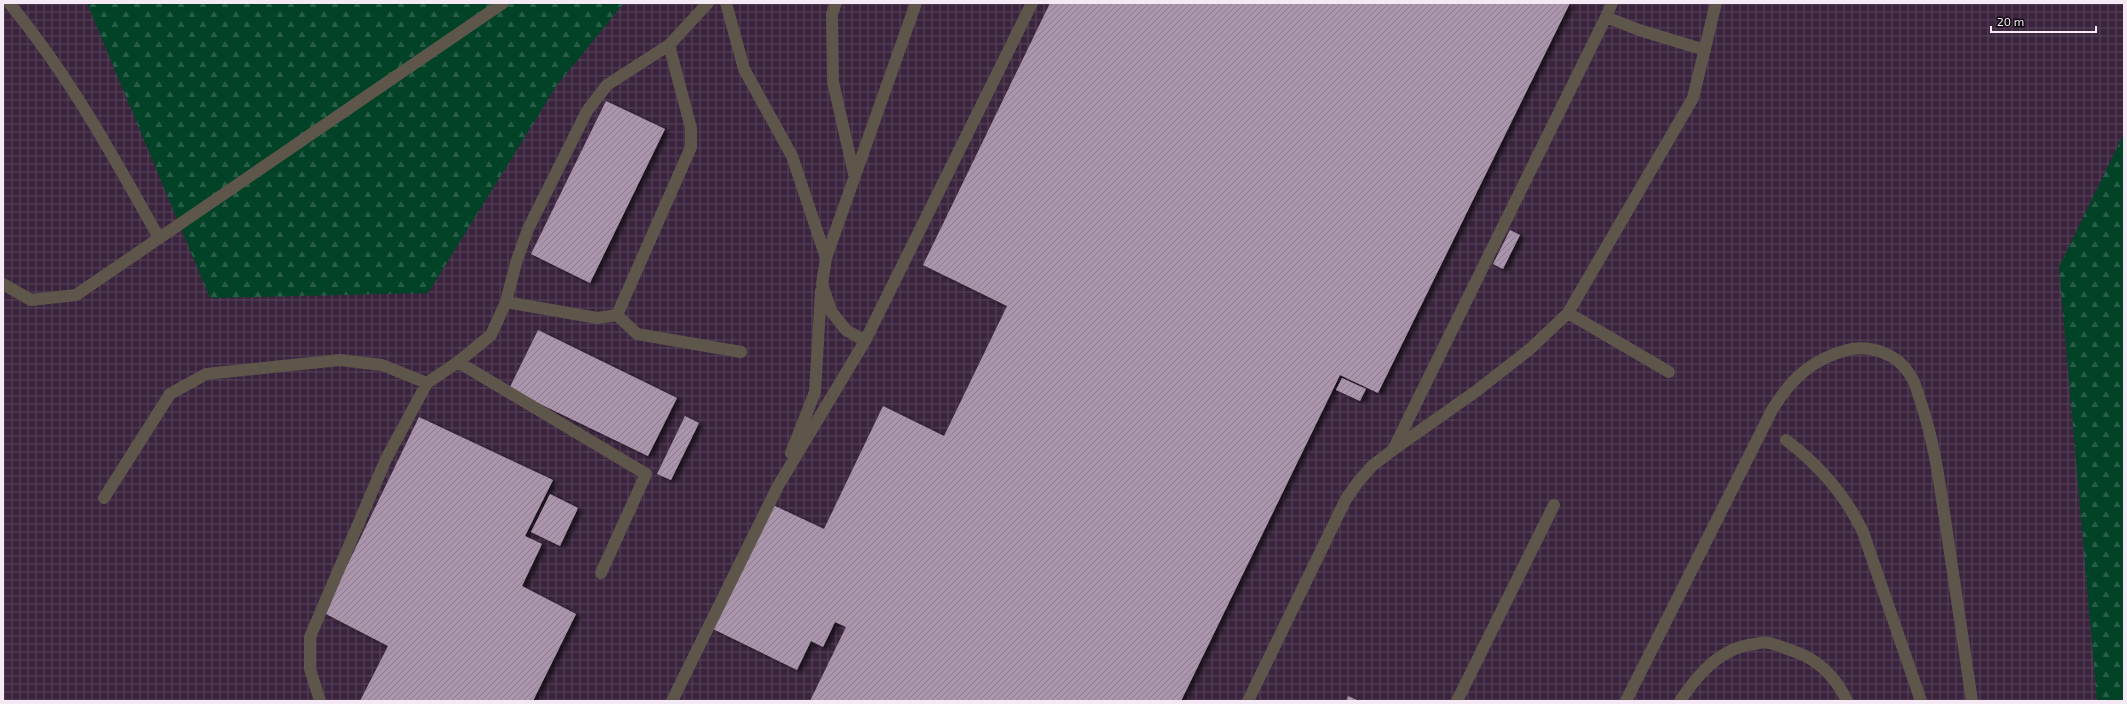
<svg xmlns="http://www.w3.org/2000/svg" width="2127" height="704" font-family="'Exo 2',sans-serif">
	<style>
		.industrial { fill: url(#industrial-grid) }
		.forest { fill: url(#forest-firs) }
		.building { fill: url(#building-hatch); filter: url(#shadow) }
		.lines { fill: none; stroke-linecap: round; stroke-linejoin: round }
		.service { stroke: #5e564b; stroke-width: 12 }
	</style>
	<defs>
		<pattern id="industrial-grid" width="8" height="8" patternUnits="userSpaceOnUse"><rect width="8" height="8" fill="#3b253e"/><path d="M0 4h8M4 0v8" fill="none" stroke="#58455a"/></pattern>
		<pattern id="forest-firs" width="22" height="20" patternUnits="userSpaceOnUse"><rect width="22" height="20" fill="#024227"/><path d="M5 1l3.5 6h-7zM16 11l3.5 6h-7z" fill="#285d47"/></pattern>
		<pattern id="building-hatch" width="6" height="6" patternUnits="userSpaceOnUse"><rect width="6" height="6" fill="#ab95ad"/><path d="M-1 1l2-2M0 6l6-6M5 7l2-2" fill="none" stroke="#8e7d8f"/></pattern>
		<filter id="shadow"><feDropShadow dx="4.5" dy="2.5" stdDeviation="2" flood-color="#0009"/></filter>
	</defs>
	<rect width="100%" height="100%" fill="#301e32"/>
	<path class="industrial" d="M3,3H2124V701H3Z"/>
	<path class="forest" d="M87,3H624L557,85L428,293L210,298Z
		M2124,133V701H2097L2059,267Z"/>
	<path class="building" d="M1050,3H1570L1378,393L1340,375L1181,701H810L846,627L835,622L823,647L811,641L797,670L713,629L773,505L824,529L883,406L944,436L1007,306L923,265Z
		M606,101L665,129L590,283L531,254Z
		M1510,230L1520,235L1503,269L1493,264Z
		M538,330L677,398L648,456L509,389Z
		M1342,378L1366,389L1360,401L1336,390Z
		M685,416L699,423L671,480L657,474Z
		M419,417L553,480L525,536L542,544L522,586L576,614L533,701H360L388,646L324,613Z
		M550,494L578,508L560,546L531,532Z
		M1348,696L1359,701H1346Z"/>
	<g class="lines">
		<path class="service" d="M9,3C68,74 114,157 159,238
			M726,3L744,69L792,156L826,258
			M836,3L832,14L833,82L854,174
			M1606,17L1612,3
			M669,45L691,128V147L617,315L597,318L506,302L516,263L528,229L587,111L607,85L669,45L708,3
			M3,284L31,300L76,295L503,3
			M1568,313L1693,98L1716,3
			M617,315L637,334L741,352
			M865,341L846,330L831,311L822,284L826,258L916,3
			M458,362L646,474L601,573
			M1786,440C1819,465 1845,494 1863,532L1921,701
			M1394,448L1606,17L1639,30L1705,50
			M791,453L815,392L821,291
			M104,498L170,394L206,374L340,360L382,365L427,383
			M320,701L310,669V637L386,459L427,383L458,362L491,335L506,302
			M672,701L778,486L865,341L1032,3
			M1248,701L1346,499L1358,482L1372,466L1394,449L1475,392L1530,349L1568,313L1669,372
			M1457,701L1554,505
			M1626,701L1772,410C1790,380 1812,359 1847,350C1870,344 1898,354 1910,375C1916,383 1918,394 1921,403C1934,441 1939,480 1945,519C1954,579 1963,640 1972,701
			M1680,701C1698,674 1721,647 1755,644C1759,643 1765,642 1770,643C1777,645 1785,648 1793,651C1818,659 1836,678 1847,701"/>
	</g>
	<rect width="2127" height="704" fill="none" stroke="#f5e9f6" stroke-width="8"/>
	<path d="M1991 26v6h105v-6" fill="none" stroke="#f5e9f6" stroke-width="2"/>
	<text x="1997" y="26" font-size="12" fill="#f5e9f6" stroke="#130b14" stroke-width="3" paint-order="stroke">20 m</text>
</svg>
